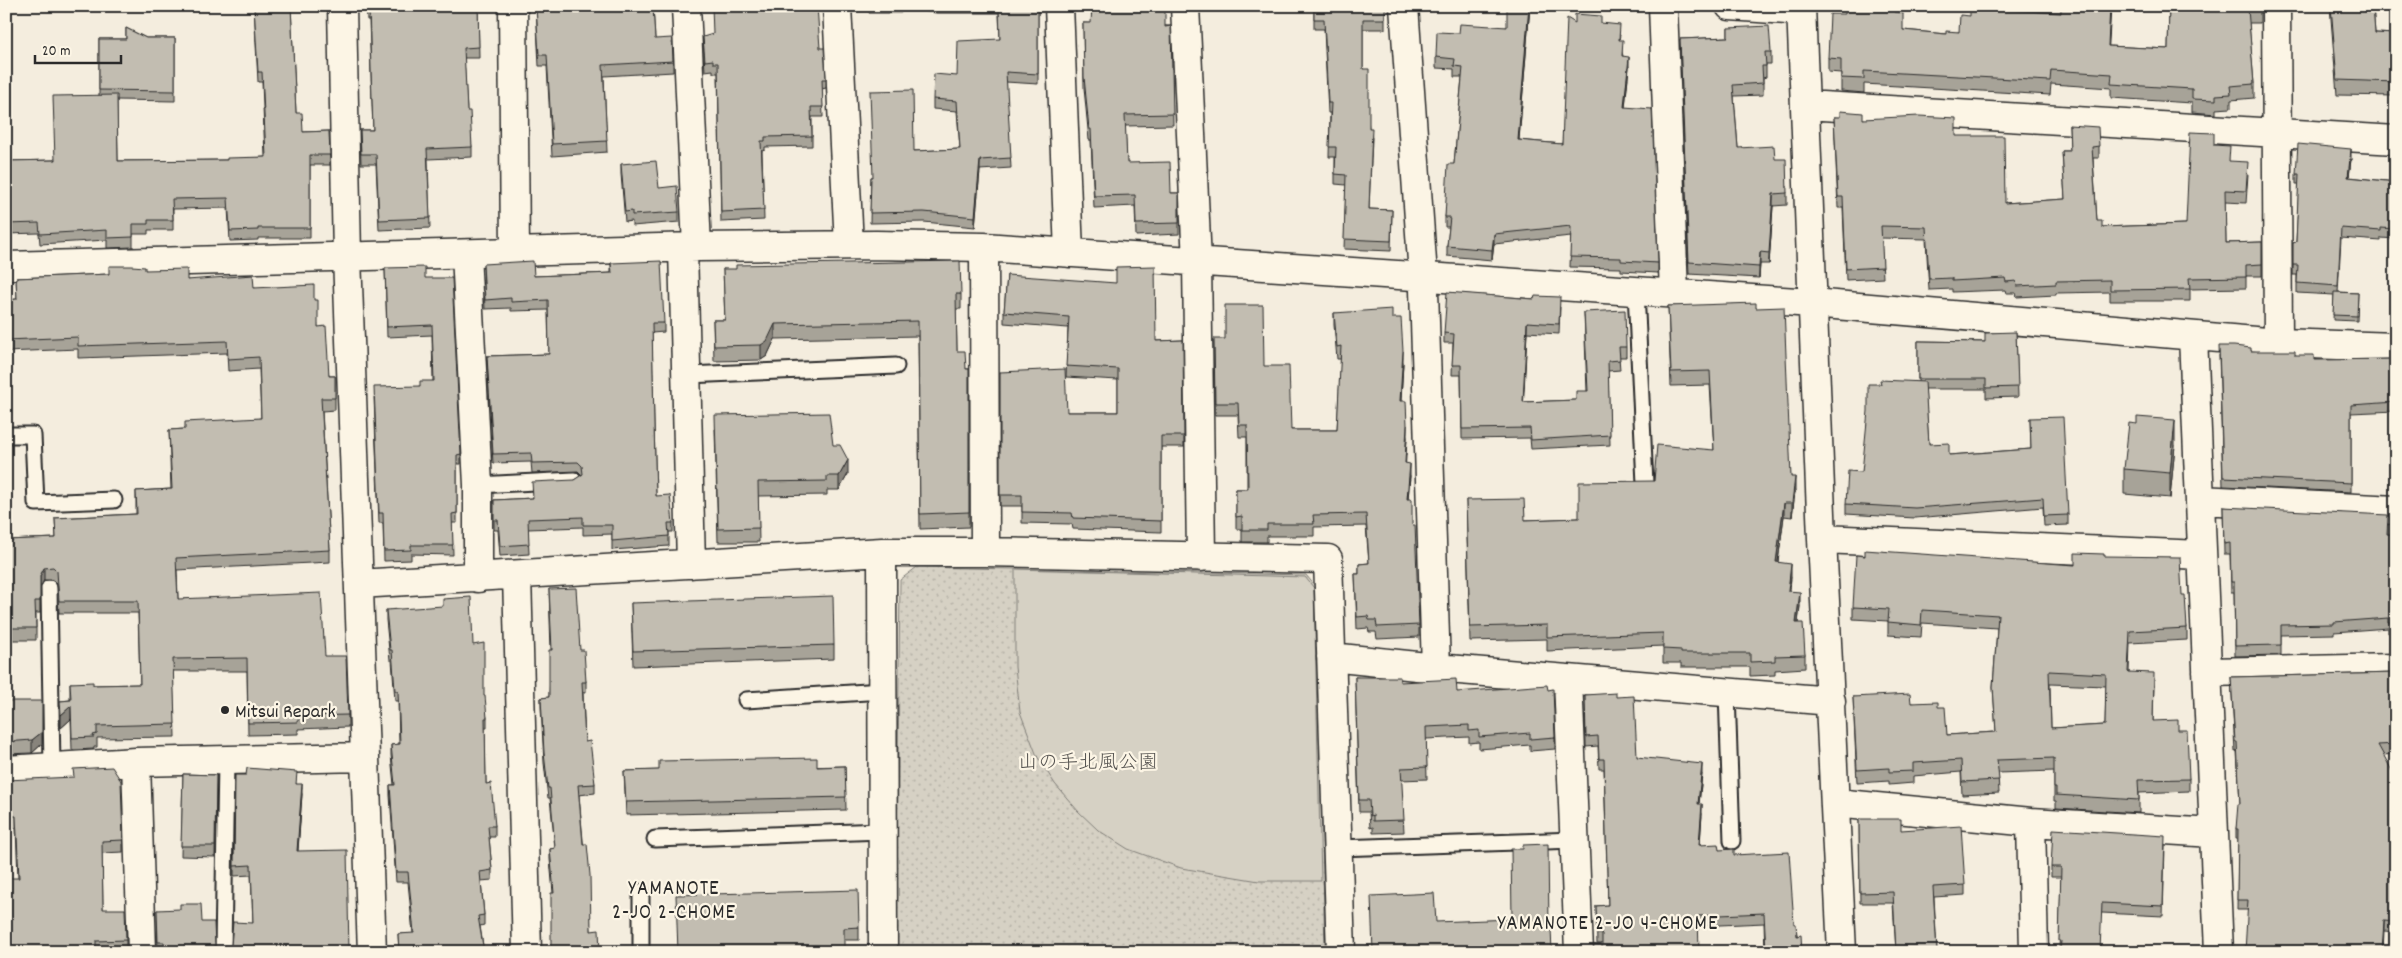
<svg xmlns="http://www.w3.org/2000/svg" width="2402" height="958" font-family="Dekko,'Klee One',sans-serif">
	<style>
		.green { fill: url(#green-dots); stroke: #807e78 }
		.pitch { fill: #d6d1c4; stroke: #807e78 }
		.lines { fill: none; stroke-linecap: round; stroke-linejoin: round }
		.lane-casing { stroke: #2b2b2b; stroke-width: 19 }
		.street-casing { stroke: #2b2b2b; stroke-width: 31 }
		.lane { stroke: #fcf5e5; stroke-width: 15 }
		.street { stroke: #fcf5e5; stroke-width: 28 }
		.wall { fill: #a7a398; stroke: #2b2b2b; fill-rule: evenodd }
		.shaded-wall { fill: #88847c; stroke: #2b2b2b }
		.building { fill: #c2bdb1; stroke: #2b2b2b; fill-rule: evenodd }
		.poi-dot { fill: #2b2b2b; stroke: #fcf5e5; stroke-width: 2 }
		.labels { text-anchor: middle; stroke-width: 4.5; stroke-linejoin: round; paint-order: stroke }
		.poi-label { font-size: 20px; fill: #2b2b2b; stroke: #fcf5e5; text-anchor: start }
		.park-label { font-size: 20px; fill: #565451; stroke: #fcf5e5 }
		.neighbourhood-label { font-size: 21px; letter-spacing: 1px; fill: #2b2b2b; stroke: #fcf5e5 }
	</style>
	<defs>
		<pattern id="green-dots" width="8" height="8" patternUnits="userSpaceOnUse" patternTransform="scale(1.25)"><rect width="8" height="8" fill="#d6d1c4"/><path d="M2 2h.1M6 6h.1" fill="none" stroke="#b8b4a9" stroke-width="1.8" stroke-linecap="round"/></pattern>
	</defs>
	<rect width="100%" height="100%" fill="#f4edde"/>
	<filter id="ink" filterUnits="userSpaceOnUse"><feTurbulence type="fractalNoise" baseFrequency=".02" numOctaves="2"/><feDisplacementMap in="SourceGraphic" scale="10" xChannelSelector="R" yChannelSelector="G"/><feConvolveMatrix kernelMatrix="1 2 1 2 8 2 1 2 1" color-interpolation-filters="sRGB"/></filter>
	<g filter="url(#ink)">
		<path class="green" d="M917,567L1306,575L1316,587L1325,952H896L900,580Z"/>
		<path class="pitch" d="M1015,569L1305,577L1314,588L1321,881H1259L1181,868L1128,849L1098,830L1078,811L1055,784L1037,756L1020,712L1015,667Z"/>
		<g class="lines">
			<defs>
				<path id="lane" d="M1636,291L1645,484
					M687,375L896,366
					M6,435H33L36,503L114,500
					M478,485L574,480
					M49,588L52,767
					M1727,692L1732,841
					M746,700L882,691
					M655,839L883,831
					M1338,848L1575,840
					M641,892V952
					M223,952L226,760"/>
				<path id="street" d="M342,6L347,256L372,952
					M513,6L515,253
					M686,6L697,247
					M837,6L849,245
					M1059,6L1069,253
					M1185,6L1197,262L1201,557
					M1404,6L1424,290L1436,668
					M1663,6L1674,293
					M1730,6L1801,11
					M1801,6L1822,539L1842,952
					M2276,6L2278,343
					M1805,105L2396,140
					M984,247L985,552
					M683,248L691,564
					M466,254L478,485V578
					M6,266L697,247L876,245L984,247L1812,303L2278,343L2396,347
					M2193,336L2219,952
					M2200,500L2396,510
					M1822,539L2202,555
					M882,552L883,952
					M517,575L527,952
					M359,584L882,552H985L1328,559L1341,952
					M1331,657L1436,668L1831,701
					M2207,672L2396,668
					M1568,679L1579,952
					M136,762L142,952
					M6,770L136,762L365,757
					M1835,803L2031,822L2214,833
					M2031,822L2034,952"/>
			</defs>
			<use href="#lane" class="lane-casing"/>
			<use href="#street" class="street-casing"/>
			<use href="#lane" class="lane"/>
			<use href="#street" class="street"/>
		</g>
		<path class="wall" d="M254,6H291L296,113L303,132L329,131L330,165H310V238H258V240L230,241L228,208L173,209V230H148V234H133V247L107,248V240L40,244L39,233L6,234V161L54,160L99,95V39H126V28L146,38H175V101L117,100L118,161L227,160L265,157L262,82H258Z
			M366,6H478L479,58H464L467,111L472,147V157L428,159L430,228L379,230L376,164H361L360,130H373L369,20H367Z
			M536,6H653L655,39L673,61V72L604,76L607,152L552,156L547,66H539Z
			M869,6H1038V84L1006,82L1011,168L980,170L975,227L924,222L870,223L871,177H873L914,151L960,149L957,111L933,109V99L957,76L1000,39L999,13H937L901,9V13H869Z
			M1314,6H1385V29H1363V69L1369,128L1372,138L1369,209L1392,210L1391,251L1344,249L1346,185L1335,184V157H1329L1330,113H1328L1324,29H1314Z
			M1530,6L1519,140L1562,144L1575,23H1601L1620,35L1619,40L1623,56L1629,67L1625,107L1658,263V273L1621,271V268L1570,267L1571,236L1494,244L1492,260L1447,256V246L1449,227H1445V217L1454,164L1462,77H1454V69L1436,68V57L1459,33L1507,27Z
			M2061,6H2111L2108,46L2168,49L2169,18L2167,6H2260V23H2249L2254,84V98L2231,100V108L2216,109V114L2192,112V103L2111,98V88L2051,84L2050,95L1864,84V93L1841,91V73L1828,72V58L1845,14L1855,9L1894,12L1903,30L1946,34L1959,32L1970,16L2007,10L2061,13Z
			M2330,6H2373L2375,33L2396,34V96L2337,95Z
			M1083,23L1171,26L1173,125L1125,126L1127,163L1171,193H1179V234L1136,236L1135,206L1094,208L1091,140H1089L1084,88Z
			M1728,28L1771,52V64H1766V77L1763,78V95L1734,96L1738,148L1775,159L1787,193V205L1773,206L1769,264H1760L1759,278L1689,274L1680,39L1728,37Z
			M703,37L820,48L826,79V88L822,89L823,117H812V146L765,147V150L762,151L764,220L721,222L718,73H713V70L705,71Z
			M1834,117L1863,119L1956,136L2005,203L2065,199L2062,151H2070L2069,125L2099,146V158H2093L2097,221L2102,227L2186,224L2214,145L2229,161L2248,174L2246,203L2225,202L2226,243L2262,242V276H2246V288L2190,289V301H2110V292L2056,293V295L2017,297L2016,293H2006L2005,290L1952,292V289L1929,290L1926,239L1881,238L1883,278L1846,280L1843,208H1838Z
			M2351,159L2349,177L2396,182V239L2381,238V241L2341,238L2338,292L2358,293L2357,321L2333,320L2334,295L2297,293V275H2293V243L2296,242L2299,184H2296V174Z
			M621,164L659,188L679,212V222L632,226V221L625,222L621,174Z
			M611,263L664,323V332L652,333L654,424L656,496L673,523V532H669V546L612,550V534L583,535V527L528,529L529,554L500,556L498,530H494V500L532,498L574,480L582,475L578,471L532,473L531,462L493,463L487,356L549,354L548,310L511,311V308L485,309L483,264L534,276L611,273Z
			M385,268L425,278L461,454V464H457V523H452L453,555L411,554V560L384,561L383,523H379L374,397L420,386L433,381L432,335L387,337Z
			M723,269L961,294V309H956L957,351L966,369H969V527L920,529L918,336L775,339L767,356L761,360L714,361L713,320H725Z
			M145,270L187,280L254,288L314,300L318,327L329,376H335V410L322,411L330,550V562L177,570L178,599L325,656L348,715V727L298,729V734L248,735L247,671H173L175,737L97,738V747H94V749L72,750L71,719L61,728L60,701L70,700V683L93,685L140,684L138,613H59L57,584L53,580H44L40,588V613H36V640H6V540L56,538L55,518L136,514V491L171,489L169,430L185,429L261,418L259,369L228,371L227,353L78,358V349L6,352V300L17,299L16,278L109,274Z
			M1007,275L1156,341L1183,340L1184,447H1161V532L1073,529L1072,524L1022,523V506H1000V372L1067,412H1118V380L1066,377L1068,328L1004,323V312Z
			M1668,306L1756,308L1791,477L1795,491L1792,517L1784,516L1778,562L1791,577L1790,591L1800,606L1798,623L1805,655V668L1775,670V675L1750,676V667H1681V663H1663V646L1547,651V639L1470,641L1466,500L1525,520L1579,518L1654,481L1714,450L1710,385L1671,386Z
			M1560,307L1559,334L1527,332L1523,402L1576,400L1587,391L1584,312L1626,347V357H1619L1620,370L1608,371L1610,445L1531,449L1530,438L1462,439L1461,375H1452L1453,343H1444V333Z
			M1334,313L1392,318L1403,363L1401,401L1407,438L1405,463L1410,476L1408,499L1412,525L1419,625V637L1377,639L1376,632H1369L1368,628L1357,629L1355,574H1359V564L1369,563L1366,526L1314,527V536H1267V542H1242V529H1236V489H1247V437H1239L1238,415H1215L1214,339L1264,366L1291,430H1337L1341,359H1337L1334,325Z
			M2016,332L2018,397L1986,398V389H1925L1929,444L1949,455L2031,449L2030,418L2068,515V525L2044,526L2043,507L1915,518L1846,514V504L1862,472L1880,384L1918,382V341L1985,342Z
			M2251,351L2295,355L2314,360L2396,359V411L2351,413V492L2223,486L2219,355Z
			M715,429L833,445L848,474L839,490H827V495L758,496L759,542H718Z
			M2175,445L2170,498L2124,494V469Z
			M2223,507L2388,525V534L2396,535V632L2388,633V628L2334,632V634L2281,635V655L2235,656L2234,592H2231L2230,554H2224Z
			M2104,556L2182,595L2187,628V640L2130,643L2129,672L2154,686L2153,721L2178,730L2189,779V791L2139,793V813L2056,808V801H2054V771L1998,773L1999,793L1962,795L1961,772L1913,776V783L1889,785V781L1857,783L1853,697L1911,703L1938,707L1947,735L1996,732L1993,687L1997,628L1922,623L1921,637L1888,635V621L1853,619V607L2075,565ZM2050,684L2106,686L2105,725L2051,728Z
			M549,589L580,650L586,682V692H583L585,742L595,784V793L579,795L591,931L600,952L553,893L550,859V849L555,848L550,798H548L544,763L541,707V698L549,697L551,650Z
			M631,603L834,645V659L633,666Z
			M386,610L473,645L487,718V728H485L486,784L495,826V837H489L492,870V880L481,881L484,915V925L480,926L484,952H399L398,934H413L408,882H396L390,795V785H394L391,755V745L399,744L398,701H395L392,660H390L386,620Z
			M2396,673V754L2383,755L2396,778V823L2391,881L2396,882V932L2384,931L2247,910H2237L2238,839H2236V829L2240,804L2237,751L2235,752L2231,677Z
			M1355,677L1400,682L1457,692L1555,737V749L1530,751V745L1479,749V742L1469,743V737L1426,739L1427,779L1401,780L1404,832L1373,833V827L1370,828L1369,812H1359Z
			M1585,695L1616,697L1637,757L1702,774L1699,804L1702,814L1700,845L1719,850L1734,855L1794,924L1802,952H1765L1764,923L1698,926L1602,944H1597L1596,906L1608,905L1604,769H1599L1598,746L1586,747Z
			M6,701L42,744L32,753L6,754Z
			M845,766L846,810L626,815L624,771Z
			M183,774L216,775L215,857L181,856Z
			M235,775L297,784L302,794L298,851L349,952H158L157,910L202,922L215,946L222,951L231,946L253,923L251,875L234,876Z
			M6,780L123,840V852L102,853L103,909L126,940V952H6L18,878L16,828H6Z
			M1859,819L1901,830L1965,885V895L1934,897L1937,952H1896L1893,903H1860Z
			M2165,846L2163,916L2102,913L2060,951H2059L2061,877H2051V867Z
			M676,908L859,927V940H844Z"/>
		<path class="shaded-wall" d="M1529,6H1530L1518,150V140Z
			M2110,6H2111L2108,59V46Z
			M1629,57V67L1624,117V107Z
			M2351,149V159L2348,187V177Z
			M980,160V170L975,227V217Z
			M1773,194V206L1769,264V253Z
			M1494,234V244L1492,260V250Z
			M1760,252V264L1759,278V267Z
			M1527,322V332L1523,412V402Z
			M775,324V339L767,356L761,360V345Z
			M1403,351V363L1400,413V401Z
			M2175,420V445L2170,498V473Z
			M1407,425V438L1405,475V463Z
			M848,460V474L839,490V476Z
			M1410,464V476L1407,511V499Z
			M1795,477V491L1792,517V503Z
			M1784,503V516L1776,576V562Z
			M1791,564V577L1788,604V591Z
			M44,568V580L40,588V576Z
			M1800,592V606L1796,637V623Z
			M71,706V719L61,728V715Z
			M42,732V744L32,753V740Z
			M1702,764V774L1698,814V804Z
			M302,784V794L297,861V851Z
			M1702,804V814L1699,855V845Z
			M2396,814V823L2391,891V881Z
			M2384,921V931L2383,952H2382Z"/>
		<path class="building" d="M254,6H291L296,113H302L303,132L329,131L330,155H310V228H258V230L230,231L228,198L172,199L173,220H148V224H133V237L107,238V230L40,234L39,223L6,224V161L55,160L53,96L117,95L118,161L227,160V158L266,157L262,72H258Z
			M367,6H478L479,47L464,48L467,111H470L472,147L427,149L430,218L379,220L376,154H361L360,130H373L369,9L367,10Z
			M536,6H653L655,39L672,38L673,61L603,65L607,141L552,144L547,55H539Z
			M712,6H817L820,48H824L826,79H822L823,107H811L812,136L765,137V141H761L764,210L721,212L718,63H713V60L705,61L703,37L713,34Z
			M999,6H1038V74L1006,72L1011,158L980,160L975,217L924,212L870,213L871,177H873L870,91L913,90L914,151L960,149L957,101L933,99L934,74L957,76L958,41L1000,39Z
			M1092,6H1165V27L1171,26L1173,114L1125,115L1127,163L1170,162L1171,193H1179V223L1136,224L1135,195L1094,196L1091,129H1089L1084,77L1083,23H1091Z
			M1314,6H1385V19H1363V69H1369V128H1372L1369,209L1392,210L1391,241L1344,239L1346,175L1335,174L1336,147H1329L1331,103H1328L1324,19H1314Z
			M1507,6H1529L1518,140L1562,144L1567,18L1575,23V14L1601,16V23L1620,25L1619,40H1623L1622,56L1629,57L1624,107L1652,109L1658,263L1621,261V258L1570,257L1571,226L1494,234L1492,250L1447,246L1450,217H1445L1448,164H1454L1463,67L1454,66L1455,59L1436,57L1437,32L1459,33L1460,24L1507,27Z
			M1855,6H1894V12L1903,13V30L1946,34V31L1959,32L1960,15L1970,16V6L1984,7V6H2007V10L2061,13V6H2110L2108,46L2168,49L2169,6H2260V9H2248L2254,84L2230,86L2231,94L2216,95V100L2192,99V89L2111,84L2112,74L2051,70L2050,81L1864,71V79L1841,78V59L1828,58L1830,14H1845V8L1855,9Z
			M2331,6H2373L2375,33L2396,34V82L2337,80Z
			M1769,26L1771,52H1765L1766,66H1762L1763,83L1733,85L1738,148L1774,146L1775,159H1786L1787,193L1773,194L1769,253L1760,252L1759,267L1689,262L1680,39L1728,37V28Z
			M126,28L146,38H175V91L99,90V39H126Z
			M1840,111L1863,113V119L1919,116L1956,118V136H2004L2005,203L2065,199L2062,151H2070L2069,125L2098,127L2099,146L2092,147L2097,221H2102V227L2186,224L2190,132L2214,133V145L2230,146L2229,161L2248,162L2246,191L2225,190L2226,243L2262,242V264L2246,265V277L2189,278L2190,289L2110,290V280L2056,281V284L2017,286L2016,281L2006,282L2005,278L1952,281V278L1929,279L1926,227L1881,226L1883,267L1846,269L1843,197H1838L1834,117H1840Z
			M2298,144L2351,149L2348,177L2396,182V229L2381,228V231L2341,228L2338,286L2297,283L2298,265H2293V243L2296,242L2299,174H2296Z
			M656,161L659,188L677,186L679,212L632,215V211L625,212L621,164Z
			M533,261L534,276L612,273L611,263L661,261L664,323H652L654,424L656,496L670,495L673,523H668L669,536L612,541V525H583V517L528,519L529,544L500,546L498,520H494V500L533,498L532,482L574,480L583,474L582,466L578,462L532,463L531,453L493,454L487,356L549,354L548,300L511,302V298L485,300L483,264Z
			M960,261L961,294H956L957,351H965L966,369H969V512L920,514L918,321L775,324L767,341L761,345L714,346L713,320H725L723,269H736V265Z
			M109,266H132L145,267V270L187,269V280L253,275L254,288L314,285V300H318V327L326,326L329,376H335V398H321L330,550L176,558L178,599L321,593L325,656H346L348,715L298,716V722L248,723L247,658L173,659L175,724L97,726V734L93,735L94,737L72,738L71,706L61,715L60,701L71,700L70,683L93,682V685L140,684L138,601H59L57,571L53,567L44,568L40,576V601H35L36,628H6V540L56,538L55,518L137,514L136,491L172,489L169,430L185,429V422L261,418L259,357L228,359L227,341L78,346V337L6,340V300L17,299L16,278L109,274Z
			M1155,266L1156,341L1183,340L1184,436H1161V521L1073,518L1072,513L1022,512V495H1000V372L1065,369L1067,412H1118V369L1066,366L1069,317L1004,312L1007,275L1116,283V267Z
			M425,267V278H452L461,454L457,455V513L452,514L453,545H411V550L384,551L383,513H379L374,387L420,386V381H434L432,325L387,327L385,268Z
			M1447,292L1534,299L1535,296L1560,297L1559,324L1527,322L1523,402L1576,400V391H1588L1584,312L1625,310L1626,347H1619L1620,360L1608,361L1610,435L1531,440L1530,428L1462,429L1461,365H1452L1454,334L1444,333Z
			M2334,292L2358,293L2357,316L2333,315Z
			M1756,303V308L1784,307L1791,477H1795L1792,503H1784L1776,562L1791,564L1788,591L1800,592L1796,623H1803L1805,655L1775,656V661L1750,662V653H1681V650L1663,649V633L1547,637V625L1470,627L1466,500L1524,499L1525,520L1579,518V482L1654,481L1657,445L1714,450L1710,371L1671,372L1668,306Z
			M1225,305H1263L1264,366H1289L1291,430H1337L1341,346L1337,347L1334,313L1392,309V318H1401L1403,351L1400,401H1406L1407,425L1405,463L1410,464L1407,499H1412V525H1415L1419,625L1377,627L1376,620H1369L1368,616L1357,617L1355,574H1359V564L1369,563L1366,514L1313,515L1314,524H1267V530H1242V516L1236,517V489H1248L1247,425H1239L1238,403H1215L1214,339H1225Z
			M2016,332L2018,387L1986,388V379H1918V341L1985,342V333Z
			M2219,346H2234L2251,348V351H2295V355H2314V360L2396,359V402L2351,405V483L2223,477Z
			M1880,380L1925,382L1929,444L1949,443V455L2031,449L2030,418L2063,417L2068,515L2044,516L2043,498L1915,508L1846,504L1848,471L1862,472L1868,411V384H1881Z
			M829,413L833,445H840L848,460L839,476H827V481L758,482L759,528L718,529L715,415Z
			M2137,417L2175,420L2170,473L2124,469L2129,423L2137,424Z
			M2223,507L2388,515L2387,534L2396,535V622H2388V618L2334,622V624L2281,625V645L2235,646L2234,582H2231L2230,543L2224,544Z
			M1865,550L2075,565V553L2104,554V556L2180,557L2182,595H2185L2187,628L2130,631L2128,672L2154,673L2153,721L2178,720V730H2187L2189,779L2138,780L2139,800L2056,795V788H2054V758L1997,760L1999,780L1962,782L1961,760L1913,763V771L1889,772V768L1857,770L1853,697L1910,694L1911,703L1938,702V707H1945L1947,735L1996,732L1993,687L1998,615L1922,610L1921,625L1888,622L1889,609L1853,607L1856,555L1865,556ZM2049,671L2106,674L2105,725L2051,728Z
			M576,588L580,650H584L586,682H582L585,742L590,741L595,784L578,785L583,844H587L590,875L591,931L599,930L600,952H551V893H554L550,849L555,848L550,788H548L544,753L541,698L549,697V650H552L549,589Z
			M833,596L834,645L633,651L631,603Z
			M471,597L473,645L484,643V696H485L487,718H485L486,784L491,783L495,826H488L492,870L480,872L484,915L478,916L484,952H399L398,934L414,933L408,872H396L390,785H395L391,745L400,744L398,691H395L392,650H390L386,610L443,606V599Z
			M2396,673V744L2378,745L2396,778V814L2391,881L2396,882V922L2384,921L2382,952H2245L2248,900H2237L2238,829H2236L2238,804H2240L2237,742H2235L2231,677Z
			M1355,677H1400V682L1456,679L1457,692L1547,685L1548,690L1553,689L1555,737L1530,739V733L1479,737V730L1469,731V725L1426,727L1427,767L1401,768L1404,820L1373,821V815L1370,816L1369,800H1359Z
			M1616,693V697L1634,696L1637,757L1702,764L1698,804H1702L1699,845L1718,844L1719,850L1734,849V855L1789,852L1794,924H1796L1797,936L1801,935L1802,952H1766L1764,913L1698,916L1699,952H1602V934H1597L1596,906L1608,905L1604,759H1599L1598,736L1586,737L1585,695Z
			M6,701H42V732L32,740L6,742Z
			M817,758V767L845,766L846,797L626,802L624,771L659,770V761Z
			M112,767L121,781L123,840L102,841L103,909H125L126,940L96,941V952H6V878H19L16,816H6V780L74,777L73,769Z
			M247,768L297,772L296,784H302L297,851L347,850L349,952H164V942H158L157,910L180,909V904H201L202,922H214L215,946L222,951L231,946L233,922L253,923L251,865L234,866L235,775H246Z
			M183,774L216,775L215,846H181Z
			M1859,819H1901V830L1961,826L1965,885L1933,887L1937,952H1896L1893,892L1860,893Z
			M2053,829L2165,836L2163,906L2102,903L2100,951H2105V952H2060L2061,941H2059L2061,867H2051Z
			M1548,844L1549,929H1551L1552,952H1373L1371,896L1434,893L1436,922L1512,919L1511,849H1523V845Z
			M858,890L859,927L844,928V952H678L676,895Z"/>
	</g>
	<circle class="poi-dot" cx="225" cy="710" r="5"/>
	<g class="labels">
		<g class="poi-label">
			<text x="235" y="717">Mitsui Repark</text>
		</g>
		<g class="park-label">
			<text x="1088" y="768">山の手北風公園</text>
		</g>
		<g class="neighbourhood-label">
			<text x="674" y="894">YAMANOTE<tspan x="674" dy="24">2-JO 2-CHOME</tspan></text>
			<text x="1608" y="929">YAMANOTE 2-JO 4-CHOME</text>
		</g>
	</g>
	<rect width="2402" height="958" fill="none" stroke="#fcf5e5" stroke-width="25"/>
	<rect x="12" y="12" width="2377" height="933" fill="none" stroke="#2b2b2b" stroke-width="2" filter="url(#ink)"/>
	<path d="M35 55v8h86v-8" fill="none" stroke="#2b2b2b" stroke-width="2.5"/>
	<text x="42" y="55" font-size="15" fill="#2b2b2b" stroke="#fcf5e5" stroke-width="4" paint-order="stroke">20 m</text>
</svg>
